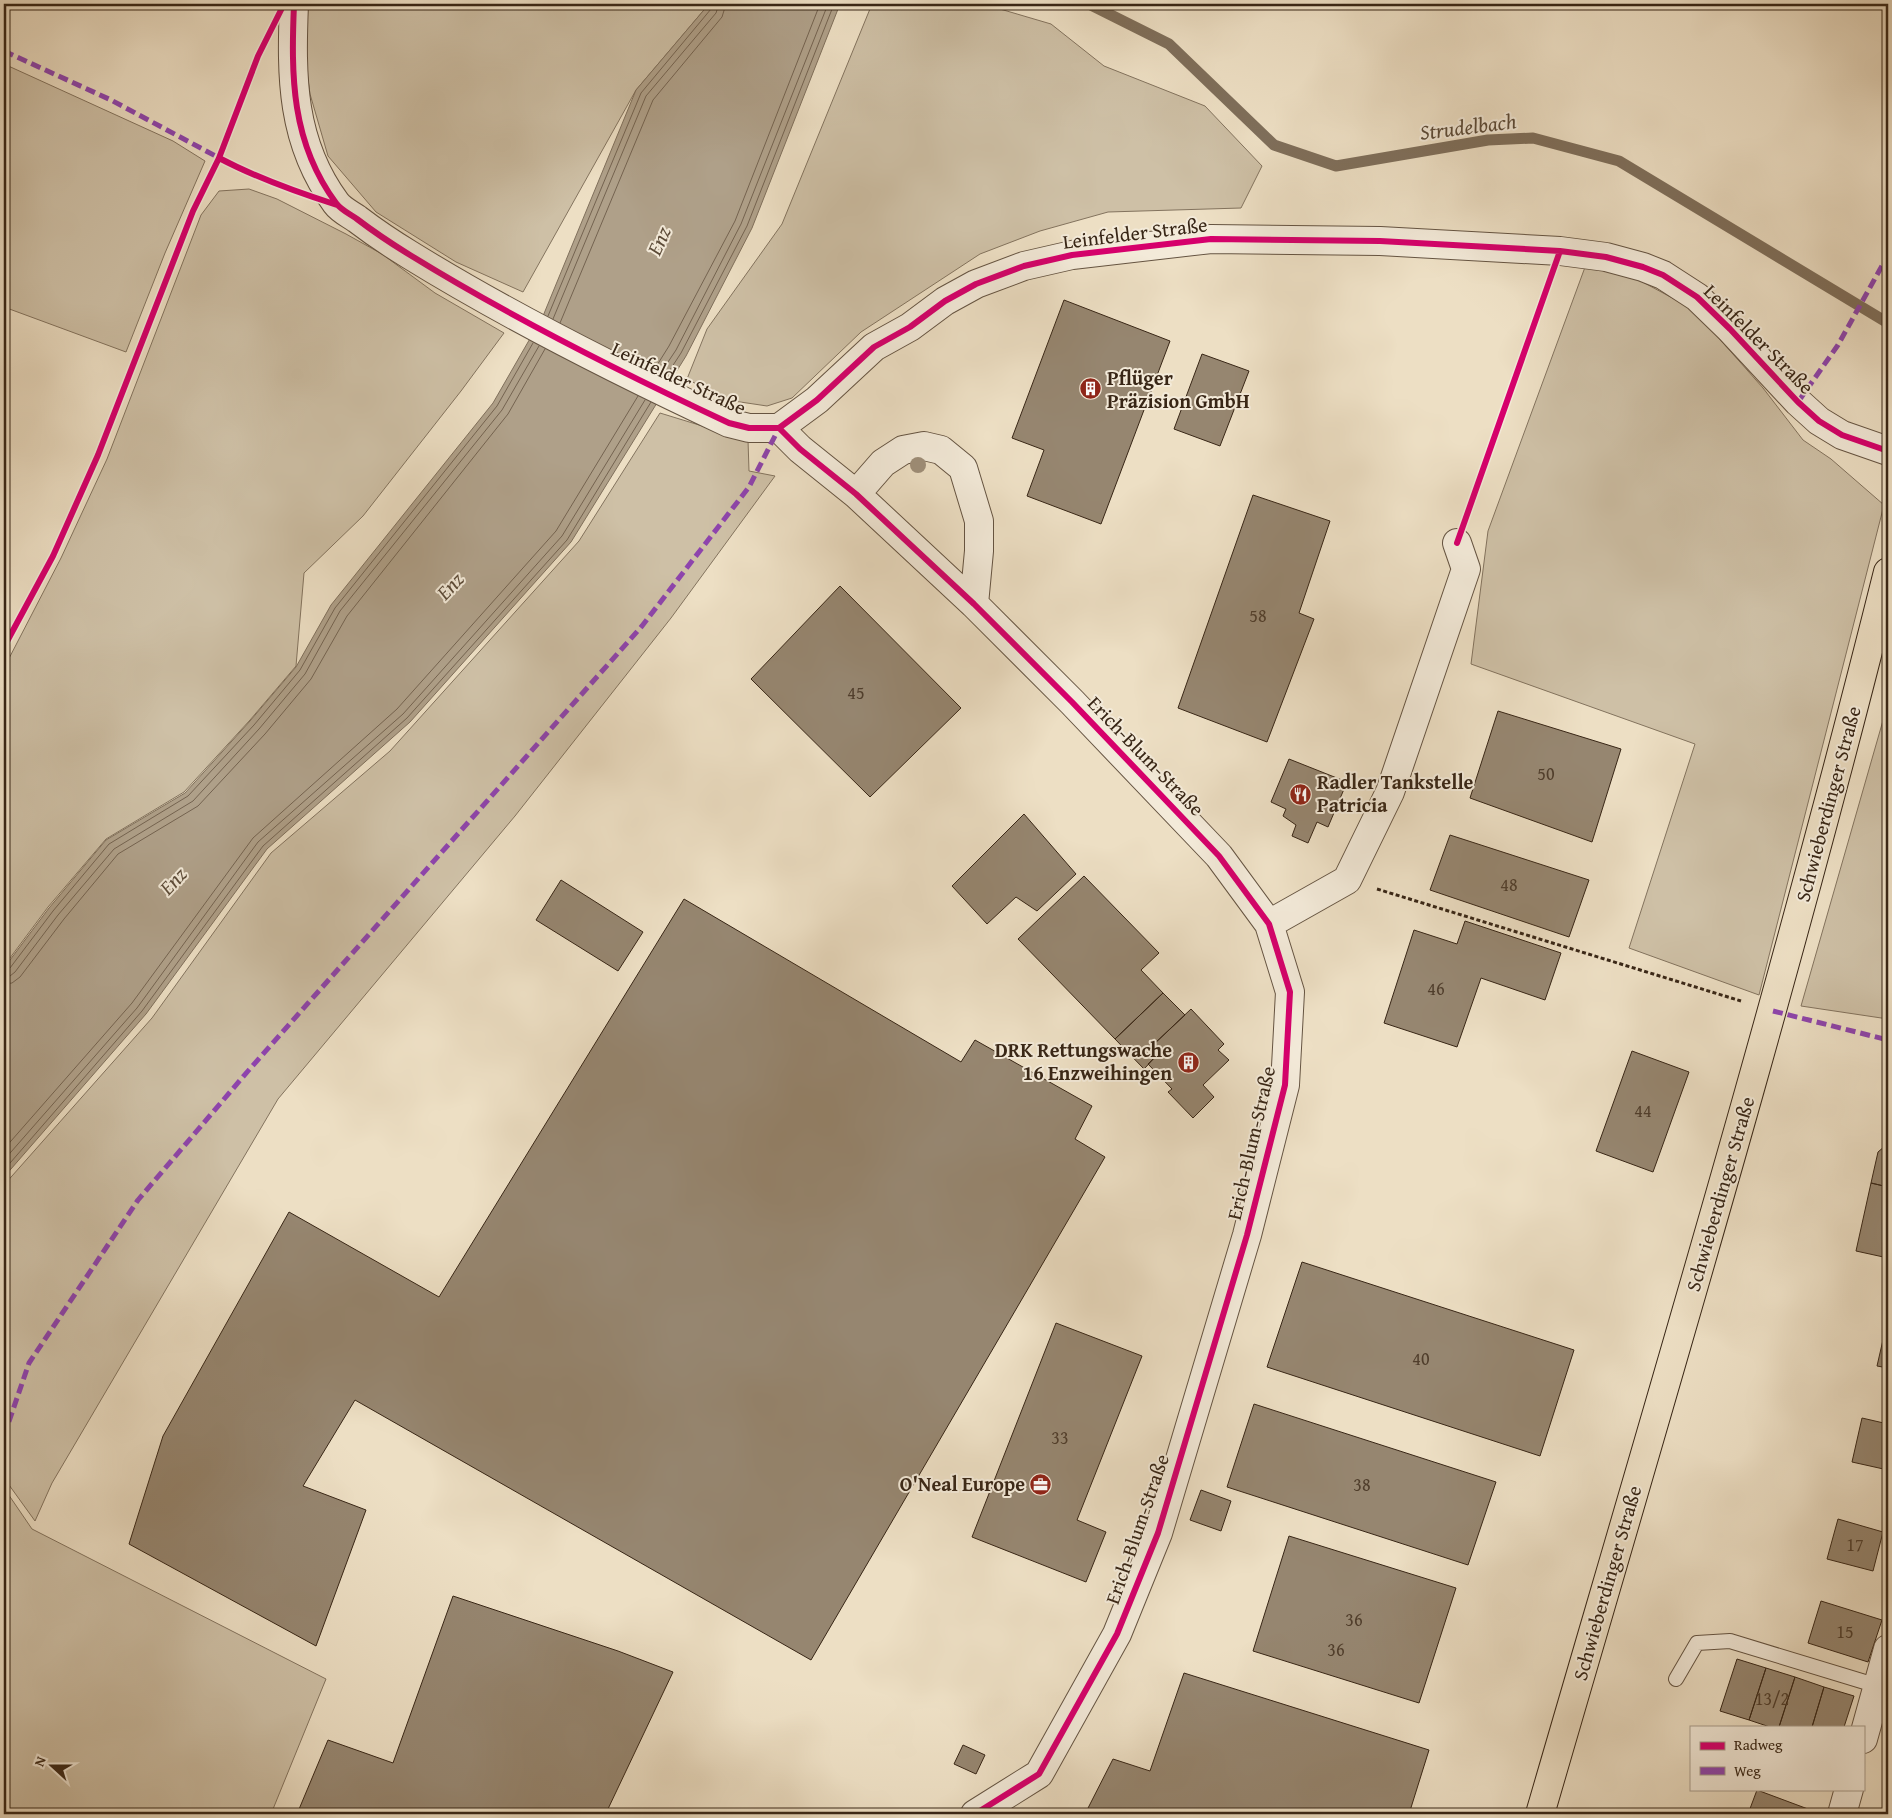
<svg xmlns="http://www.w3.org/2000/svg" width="1892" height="1818" font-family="'Gentium Book Plus',serif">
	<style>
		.green { fill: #cec0a6; stroke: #83735e }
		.water { fill: #afa089; stroke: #7f6f5b }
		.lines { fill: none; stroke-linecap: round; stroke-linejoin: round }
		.shore { stroke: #746350; stroke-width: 1 }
		.stream { stroke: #7f6f5b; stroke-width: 11 }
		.building { fill: #968670; stroke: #382616 }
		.service-casing { stroke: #655442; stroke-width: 16 }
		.minor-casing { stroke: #655442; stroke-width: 30 }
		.primary-casing { stroke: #382616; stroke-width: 30 }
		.path { stroke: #382616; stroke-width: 3; stroke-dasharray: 4 2.5; stroke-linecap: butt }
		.service { stroke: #f3ead9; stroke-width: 14 }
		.minor { stroke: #f3ead9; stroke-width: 28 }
		.primary { stroke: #eddfc4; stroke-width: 28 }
		.quiet { stroke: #8e44ad; stroke-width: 5; stroke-dasharray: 10 5; stroke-linecap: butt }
		.cycleway-casing { stroke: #f3ead9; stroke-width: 9 }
		.cycleway { stroke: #d6006c; stroke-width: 6 }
		.tree { fill: #9e8e78 }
		.labels { text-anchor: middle; stroke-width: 4; stroke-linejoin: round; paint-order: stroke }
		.number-label { font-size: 18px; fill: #503e2c }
		.street-label { font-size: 20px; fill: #382616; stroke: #f3ead9 }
		.poi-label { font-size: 20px; font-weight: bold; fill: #382616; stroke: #f3ead9; text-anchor: start }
		.water-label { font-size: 21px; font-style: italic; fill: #5c4b38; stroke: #f3ead9 }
	</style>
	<rect width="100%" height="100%" fill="#eddfc4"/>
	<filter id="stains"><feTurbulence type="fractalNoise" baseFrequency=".004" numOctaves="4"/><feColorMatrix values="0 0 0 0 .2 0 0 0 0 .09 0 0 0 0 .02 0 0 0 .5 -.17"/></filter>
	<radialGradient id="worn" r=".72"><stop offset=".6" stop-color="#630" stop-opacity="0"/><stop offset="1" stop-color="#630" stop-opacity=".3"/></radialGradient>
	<path class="green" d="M306,4H709L636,90L523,292L456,262L376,212L328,156L310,94L305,57Z
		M872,4H983L1051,24L1104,66L1205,106L1262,166L1241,208L1108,212L1040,231L980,254L861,332L792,398L767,406L727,400L687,379L707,329L782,224Z
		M4,64L173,141L205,161L165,253L126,352L4,307Z
		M249,189L277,199L346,234L382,254L435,293L504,333L461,391L363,516L304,573L296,666L250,720L184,792L106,839L48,907L4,966V668L61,558L107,459L201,215L219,191Z
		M1588,259L1637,279L1693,309L1763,388L1803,440L1831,459L1884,505L1759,995L1629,948L1695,744L1471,664L1488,531Z
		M660,413L748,440L749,471L775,476L671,618L515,816L278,1099L52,1483L35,1521L4,1478V1185L152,1018L271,853L390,751L579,541Z
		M1888,701V1019L1801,1006L1884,717Z
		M4,1488L32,1529L326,1679L271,1814H4Z"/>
	<path class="water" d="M709,4H840L752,228L686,356L571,542L410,722L267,849L146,1014L4,1177V968L49,908L106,840L185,793L250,721L296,667L331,605L493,403L543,316L636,90Z"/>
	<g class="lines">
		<path class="shore" d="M548,316L641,93L711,9L712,4
			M553,319L646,96L716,13L719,4
			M560,323L653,100L722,17L726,4
			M654,370L669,346L735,221L820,4
			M660,374L676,350L741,224L828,4
			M666,376L681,353L747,226L834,4
			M4,970L10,968L53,911L109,844L188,796L254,725L300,670L335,608L497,406L533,343
			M4,977L10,976L15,972L58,915L114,849L193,801L259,729L305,674L340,611L502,410L539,346
			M4,984L12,983L20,977L64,919L118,854L198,806L265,734L311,679L347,616L508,414L545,349
			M4,1149L132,1003L253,838L397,709L556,531L638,396
			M4,1160L137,1008L258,842L403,714L562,536L645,400
			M4,1170L142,1011L263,846L407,718L567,540L651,402"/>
		<path class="stream" d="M1089,4L1169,44L1274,145L1336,166L1488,140L1533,138L1619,161L1888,323"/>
	</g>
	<path class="building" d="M1064,300L1170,341L1101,524L1027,496L1044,450L1012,438Z
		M1202,354L1249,371L1220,446L1174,429Z
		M1253,495L1330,521L1299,613L1314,619L1267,742L1178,708Z
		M840,586L961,708L870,797L751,679Z
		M1498,711L1621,749L1592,842L1470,798Z
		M1289,759L1347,782L1328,827L1317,822L1308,843L1292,836L1296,825L1283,816L1286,809L1271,802Z
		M1024,814L1076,874L1037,911L1016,897L987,924L952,886Z
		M1450,835L1589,880L1569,937L1430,890Z
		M1084,876L1159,953L1141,970L1163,993L1115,1039L1018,939Z
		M561,880L643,932L618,971L536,920Z
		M684,899L961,1062L975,1040L1092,1106L1075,1139L1105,1157L811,1660L355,1400L303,1486L366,1510L316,1646L129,1544L163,1436L289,1212L439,1297Z
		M1465,921L1561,953L1545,1000L1481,978L1457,1047L1384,1023L1414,930L1457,944Z
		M1163,993L1185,1015L1153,1045L1160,1052L1144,1069L1115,1039Z
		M1191,1009L1224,1044L1218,1050L1229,1060L1203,1085L1214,1097L1193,1118L1168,1092L1172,1089L1148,1064L1160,1052L1153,1045Z
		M1632,1051L1689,1072L1653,1172L1596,1151Z
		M1885,1146L1888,1147V1187L1871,1183L1878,1152Z
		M1871,1183L1888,1187V1258L1856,1251Z
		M1302,1262L1574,1350L1540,1456L1267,1367Z
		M1888,1318V1368L1877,1366Z
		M1056,1323L1142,1356L1077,1520L1106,1532L1086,1582L972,1537Z
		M1254,1404L1496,1482L1468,1565L1227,1487Z
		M1862,1418L1888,1424V1470L1852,1462Z
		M1201,1490L1231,1501L1221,1531L1190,1520Z
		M1838,1519L1883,1532L1873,1571L1827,1559Z
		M1289,1536L1456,1588L1419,1703L1253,1651Z
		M453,1596L618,1651L673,1672L607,1811L614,1814H297L328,1740L393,1763Z
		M1821,1601L1882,1620L1868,1662L1808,1643Z
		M1737,1659L1766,1668L1749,1720L1720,1711Z
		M1766,1668L1795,1677L1779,1727H1770L1749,1720Z
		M1184,1673L1429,1750L1409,1814H1085L1113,1759L1150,1771Z
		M1795,1677L1824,1687L1812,1727H1779Z
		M1824,1687L1854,1696L1844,1727H1812Z
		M963,1745L985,1755L976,1774L954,1764Z
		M1757,1790L1816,1812L1815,1814H1748Z
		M1888,1795V1814H1881Z"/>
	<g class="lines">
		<defs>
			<path id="service" d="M1676,1679L1697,1643L1730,1641L1878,1686"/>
			<path id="minor" d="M294,4C291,76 291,142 336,203C341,210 350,214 357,219C374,232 392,244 410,255C512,318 620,372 729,423L749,428H779L817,400L874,347L910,327L945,301L976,284L1024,266L1072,255L1211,239L1380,241L1560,251L1606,257L1643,267L1663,275L1697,297L1730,329L1798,402L1819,421L1842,435L1888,451
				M779,428L800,449L856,494L974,604L1072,702L1219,856L1269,924L1290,992L1285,1085L1247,1235L1158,1533L1117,1634L1039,1774L975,1814
				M856,494L883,463L903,450L924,446L941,450L963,468L979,521V551L974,604
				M1269,924L1347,880L1390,792L1466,569L1457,543
				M1863,1739L1888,1649
				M1842,1814L1849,1789"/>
			<path id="primary" d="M1540,1814C1660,1401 1784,989 1888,572"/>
		</defs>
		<use href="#service" class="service-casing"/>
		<use href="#minor" class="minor-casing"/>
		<use href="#primary" class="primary-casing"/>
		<path class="path" d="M1467,512L1549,283
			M1377,889L1741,1001"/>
		<use href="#service" class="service"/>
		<use href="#minor" class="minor"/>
		<use href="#primary" class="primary"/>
		<path class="quiet" d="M4,51L111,100L223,160
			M1798,402L1838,345L1888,255
			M1773,1011L1888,1040
			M4,1436L29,1363L138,1200L248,1071L642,626L749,487L779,428"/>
		<defs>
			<path id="cycleway" d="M294,4C291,76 291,142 336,203C341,210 350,214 357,219C374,232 392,244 410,255C512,318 620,372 729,423L749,428H779L817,400L874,347L910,327L945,301L976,284L1024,266L1072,255L1211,239L1380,241L1560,251L1606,257L1643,267L1663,275L1697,297L1730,329L1798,402L1819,421L1842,435L1888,451
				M219,158C257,178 296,192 337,205
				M779,428L800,449L856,494L974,604L1072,702L1219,856L1269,924L1290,992L1285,1085L1247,1235L1158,1533L1117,1634L1039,1774L975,1814
				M1457,543L1560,251
				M4,647L53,556L98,455L193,211L219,158L258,56L284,4"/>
		</defs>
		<use href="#cycleway" class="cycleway-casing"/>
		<use href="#cycleway" class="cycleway"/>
	</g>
	<circle class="tree" cx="918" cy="465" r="8"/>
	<defs>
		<symbol id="building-disc" viewBox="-11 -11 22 22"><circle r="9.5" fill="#8f2418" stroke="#f3ead9"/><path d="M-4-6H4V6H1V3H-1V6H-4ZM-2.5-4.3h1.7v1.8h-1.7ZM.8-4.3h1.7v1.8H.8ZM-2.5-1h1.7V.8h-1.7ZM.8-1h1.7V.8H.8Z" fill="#fff"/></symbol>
		<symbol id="restaurant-disc" viewBox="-11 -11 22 22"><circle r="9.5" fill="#8f2418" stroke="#f3ead9"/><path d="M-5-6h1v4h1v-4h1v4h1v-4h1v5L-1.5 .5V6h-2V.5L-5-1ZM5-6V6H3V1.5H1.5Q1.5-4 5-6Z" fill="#fff"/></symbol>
		<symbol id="office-disc" viewBox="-11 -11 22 22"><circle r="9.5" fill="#8f2418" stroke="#f3ead9"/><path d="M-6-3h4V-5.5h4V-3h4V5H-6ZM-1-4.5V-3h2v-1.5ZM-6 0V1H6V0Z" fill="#fff"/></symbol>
	</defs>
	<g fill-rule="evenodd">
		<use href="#building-disc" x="1078" y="376" width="25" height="25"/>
		<use href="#restaurant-disc" x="1288" y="782" width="25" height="25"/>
		<use href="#building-disc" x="1176" y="1050" width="25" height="25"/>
		<use href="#office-disc" x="1028" y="1472" width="25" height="25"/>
	</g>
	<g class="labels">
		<g class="number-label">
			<text x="1258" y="622">58</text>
			<text x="856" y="699">45</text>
			<text x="1546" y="780">50</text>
			<text x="1509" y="891">48</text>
			<text x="1436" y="995">46</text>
			<text x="1643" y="1117">44</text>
			<text x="1421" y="1365">40</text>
			<text x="1060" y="1444">33</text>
			<text x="1362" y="1491">38</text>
			<text x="1855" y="1551">17</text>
			<text x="1354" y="1626">36</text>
			<text x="1845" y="1638">15</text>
			<text x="1336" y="1656">36</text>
			<text x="1772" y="1705">13/2</text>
		</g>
		<g class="street-label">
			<text transform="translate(1135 233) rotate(-7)" y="7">Leinfelder Straße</text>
			<text transform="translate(1759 339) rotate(45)" y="7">Leinfelder Straße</text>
			<text transform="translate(679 378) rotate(25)" y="7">Leinfelder Straße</text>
			<text transform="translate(1146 756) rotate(46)" y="7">Erich-Blum-Straße</text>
			<text transform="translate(1828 804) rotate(-75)" y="7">Schwieberdinger Straße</text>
			<text transform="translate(1251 1143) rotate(-77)" y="7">Erich-Blum-Straße</text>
			<text transform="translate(1720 1194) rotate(-74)" y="7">Schwieberdinger Straße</text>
			<text transform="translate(1137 1529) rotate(-71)" y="7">Erich-Blum-Straße</text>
			<text transform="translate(1607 1583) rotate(-74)" y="7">Schwieberdinger Straße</text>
		</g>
		<g class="poi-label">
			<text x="1107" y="385">Pflüger<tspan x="1107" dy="23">Präzision GmbH</tspan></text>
			<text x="1317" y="789">Radler Tankstelle<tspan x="1317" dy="23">Patricia</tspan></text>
			<text x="1172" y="1057" text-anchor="end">DRK Rettungswache<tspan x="1172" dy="23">16 Enzweihingen</tspan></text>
			<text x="1025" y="1491" text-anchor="end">O'Neal Europe</text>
		</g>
		<g class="water-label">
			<text transform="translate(1468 127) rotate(-7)" y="7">Strudelbach</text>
			<text transform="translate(659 241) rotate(-66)" y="7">Enz</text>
			<text transform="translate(450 586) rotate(-47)" y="7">Enz</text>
			<text transform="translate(173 881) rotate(-47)" y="7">Enz</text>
		</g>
	</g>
	<rect width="1892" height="1818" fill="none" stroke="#eddfc4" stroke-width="20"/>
	<rect x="5" y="5" width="1882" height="1808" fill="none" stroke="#382616" stroke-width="2.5"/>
	<rect x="10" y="10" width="1872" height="1798" fill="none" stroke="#382616"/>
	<rect x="1690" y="1726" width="175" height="65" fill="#f3ead9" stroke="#a89c8b"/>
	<rect x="1700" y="1742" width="25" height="8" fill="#d6006c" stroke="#a89c8b"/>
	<text x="1734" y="1750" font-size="15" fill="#382616">Radweg</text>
	<rect x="1700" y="1767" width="25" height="8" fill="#8e44ad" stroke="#a89c8b"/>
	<text x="1734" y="1776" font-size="15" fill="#382616">Weg</text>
	<g transform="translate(52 1766) rotate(291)" stroke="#f3ead9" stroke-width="4" paint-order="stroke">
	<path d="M0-4L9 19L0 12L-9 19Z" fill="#382616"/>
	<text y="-8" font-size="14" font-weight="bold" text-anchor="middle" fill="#382616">N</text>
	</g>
	<rect width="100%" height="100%" filter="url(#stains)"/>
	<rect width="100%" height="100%" fill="url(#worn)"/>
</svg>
